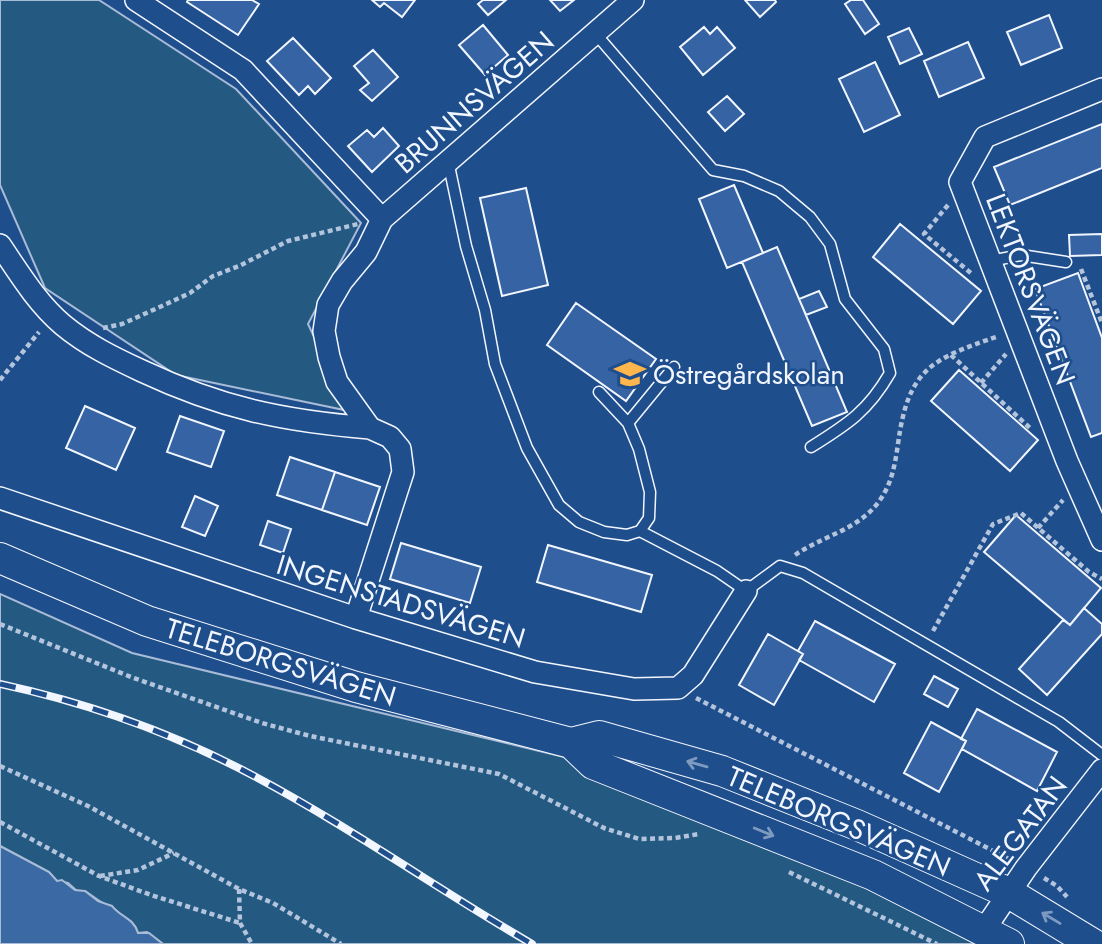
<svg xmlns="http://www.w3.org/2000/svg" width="1102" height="944" font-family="Jost,sans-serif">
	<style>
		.green { fill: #245a82; stroke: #a8bbd7; stroke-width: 2 }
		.water { fill: #3b69a3; stroke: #a8bbd7; stroke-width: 2 }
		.building { fill: #3563a3; stroke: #f2f6ff; stroke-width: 2 }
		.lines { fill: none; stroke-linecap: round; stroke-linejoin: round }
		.service-casing { stroke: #f2f6ff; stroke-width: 13 }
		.minor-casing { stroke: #f2f6ff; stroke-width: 24 }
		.secondary-casing { stroke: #f2f6ff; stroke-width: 32 }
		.path { stroke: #b3c4dc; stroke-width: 4.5; stroke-dasharray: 5 3.5; stroke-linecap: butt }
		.service { stroke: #1f4e8c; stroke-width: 10 }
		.minor { stroke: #1f4e8c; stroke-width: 21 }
		.secondary { stroke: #1f4e8c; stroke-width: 30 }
		.rail-casing { stroke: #f2f6ff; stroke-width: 8 }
		.rail { stroke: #1f4e8c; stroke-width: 5; stroke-dasharray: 16; stroke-linecap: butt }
		.oneway { stroke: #7e9ac0 }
		.labels { text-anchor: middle; stroke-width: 5; stroke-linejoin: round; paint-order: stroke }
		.street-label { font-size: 28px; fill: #f2f6ff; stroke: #1f4e8c }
		.poi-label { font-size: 28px; fill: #f2f6ff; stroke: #1f4e8c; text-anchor: start }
	</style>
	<rect width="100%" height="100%" fill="#1f4e8c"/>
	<path class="green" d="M0,0H99L236,89L361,223L308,324L349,411L176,375L45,288L0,185Z
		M0,594L132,653L593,764L1009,944H163L147,932L138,933C134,918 120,917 112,906L104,904L85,891H77L68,883L57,881L49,872L0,846Z"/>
	<path class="water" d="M0,846L49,872L57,881L62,880L75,890L85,891L98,901L112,906C120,917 134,918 138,933H149L163,944H0Z"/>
	<path class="building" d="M188,0H252L259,4L238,35L187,2Z
		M372,0H415L402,17L384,3L380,7Z
		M483,0H506L488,15L478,4Z
		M550,0H574L560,11Z
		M745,0H775L776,2L760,17Z
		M851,0H863L879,24L865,34L845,4Z
		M1049,15L1062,48L1021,65L1007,32Z
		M483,25L508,55L485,75L459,45Z
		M704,27L710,34L717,27L735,48L703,75L680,47Z
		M909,28L922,54L900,64L888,37Z
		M293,38L331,78L315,94L308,86L299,95L267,61Z
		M968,42L984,78L939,97L924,61Z
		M373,50L398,77L372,101L360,90L369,83L354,66Z
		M875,62L900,115L864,132L839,79Z
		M727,96L744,114L725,131L708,112Z
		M1102,124V168L1010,205L994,167Z
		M383,128L399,146L372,172L348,146L367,130L374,137Z
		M734,185L763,253L727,268L699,199Z
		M526,188L548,285L502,296L480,198Z
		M900,224L981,291L953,324L873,257Z
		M1102,234V255L1070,256L1069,235Z
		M777,247L847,412L812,426L742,262Z
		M1078,273L1102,338V433L1091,437L1035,289Z
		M819,291L827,307L806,315L799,299Z
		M576,303L656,359L626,401L547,345Z
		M959,370L1038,440L1010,471L931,401Z
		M85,406L135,428L116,470L66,448Z
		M180,416L224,431L211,467L167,452Z
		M290,457L335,472L322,510L277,495Z
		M335,472L380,487L367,525L322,510Z
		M195,496L218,506L205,536L182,527Z
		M1016,515L1101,588L1070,625L984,552Z
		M268,521L291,529L283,553L260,545Z
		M401,543L481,567L470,603L390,579Z
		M548,545L652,575L641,612L537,582Z
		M1084,608L1102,624V634L1047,695L1019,669L1063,620L1070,625Z
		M815,621L895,664L874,702L799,660L803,654L798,651Z
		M768,634L803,654L774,705L739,685Z
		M934,676L958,689L948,707L924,694Z
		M977,709L1057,752L1037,791L962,749L966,741L961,739Z
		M931,722L966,741L939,792L904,773Z"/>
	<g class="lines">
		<defs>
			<path id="service" d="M595,33L713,170L744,176L779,191L810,217L830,244L845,299L884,349L890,373C868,411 848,424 811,447
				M448,161L466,246L485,310L495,364L527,448L559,505L579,522L604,532L627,535L640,531L717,571L746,591L780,566L803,573L1059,722L1102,755
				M990,261L1021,255L1066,262
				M599,392L628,423L639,449L650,492L649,518L640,531
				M628,423L674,367"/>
			<path id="minor" d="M136,0L243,70L382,219L366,252L342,281L328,305L324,331L329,357L337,382L370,428L390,437L400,449L403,472L356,618
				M1102,89L985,137L960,182L1067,461L1102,540
				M382,219L633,0
				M0,245C19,273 37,303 63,325C87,345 114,358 142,371C221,408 283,421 370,428
				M0,498L356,618L535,672L634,689L678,688L693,675L746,591
				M984,930L1026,868L1102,770"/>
			<path id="secondary" d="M0,558L147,621L356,687L571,743L599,736L722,771L857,825L1009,893L1093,944
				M571,743L593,764L873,875L1009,944"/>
		</defs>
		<use href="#service" class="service-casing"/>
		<use href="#minor" class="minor-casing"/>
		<use href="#secondary" class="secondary-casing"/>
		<path class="path" d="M948,205L924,234L972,274
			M1081,269L1102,323
			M103,328L122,324L162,306L190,293L213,276L239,266L288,241L358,224
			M951,355L1030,428
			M0,380L39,332
			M981,383L1006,354
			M1038,528L1063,500
			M795,555C824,535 859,530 880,500C892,483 895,464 898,444C908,369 931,359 999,336
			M0,624L131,677L262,723L310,736L499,774L604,828L639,839L675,838L699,834
			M933,631L993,524L1021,513L1089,572L1102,579
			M696,698L1009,859
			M0,766L88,806L239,889L273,903L341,944
			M0,822L99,876L151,895L240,923
			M789,872L937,944
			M100,876L138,870L174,853
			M1044,878L1057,886L1067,897
			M239,889L240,923L252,944"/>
		<use href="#service" class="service"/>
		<use href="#minor" class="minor"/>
		<use href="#secondary" class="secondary"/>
		<defs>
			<path id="rail" d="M0,684C88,703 175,734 254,776C350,827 439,890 532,944"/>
		</defs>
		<use href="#rail" class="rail-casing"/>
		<use href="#rail" class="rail"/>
	</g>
	<defs><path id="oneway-shaft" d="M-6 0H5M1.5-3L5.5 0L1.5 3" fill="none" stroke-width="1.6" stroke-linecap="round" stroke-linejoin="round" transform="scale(1.75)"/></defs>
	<g class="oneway">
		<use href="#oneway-shaft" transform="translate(697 764) rotate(-164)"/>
		<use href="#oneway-shaft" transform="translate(764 832) rotate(22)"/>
		<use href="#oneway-shaft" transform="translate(1051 918) rotate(-149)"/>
	</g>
	<defs>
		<symbol id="school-bare" viewBox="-9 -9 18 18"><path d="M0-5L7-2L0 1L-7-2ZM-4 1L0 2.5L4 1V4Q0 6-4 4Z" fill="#ffb74d" stroke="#1f4e8c" stroke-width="2.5" paint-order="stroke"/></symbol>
	</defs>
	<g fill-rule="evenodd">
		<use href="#school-bare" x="608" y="352" width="44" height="44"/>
	</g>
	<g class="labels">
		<g class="street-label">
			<text transform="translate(474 102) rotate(-41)" y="10">BRUNNSVÄGEN</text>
			<text transform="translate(1031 289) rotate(69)" y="10">LEKTORSVÄGEN</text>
			<text transform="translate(401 601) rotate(17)" y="10">INGENSTADSVÄGEN</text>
			<text transform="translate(281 662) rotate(17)" y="10">TELEBORGSVÄGEN</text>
			<text transform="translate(839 821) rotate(23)" y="10">TELEBORGSVÄGEN</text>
			<text transform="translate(1020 833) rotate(-53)" y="10">ALEGATAN</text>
		</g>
		<g class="poi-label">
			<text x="653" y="384">Östregårdskolan</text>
		</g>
	</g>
</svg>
